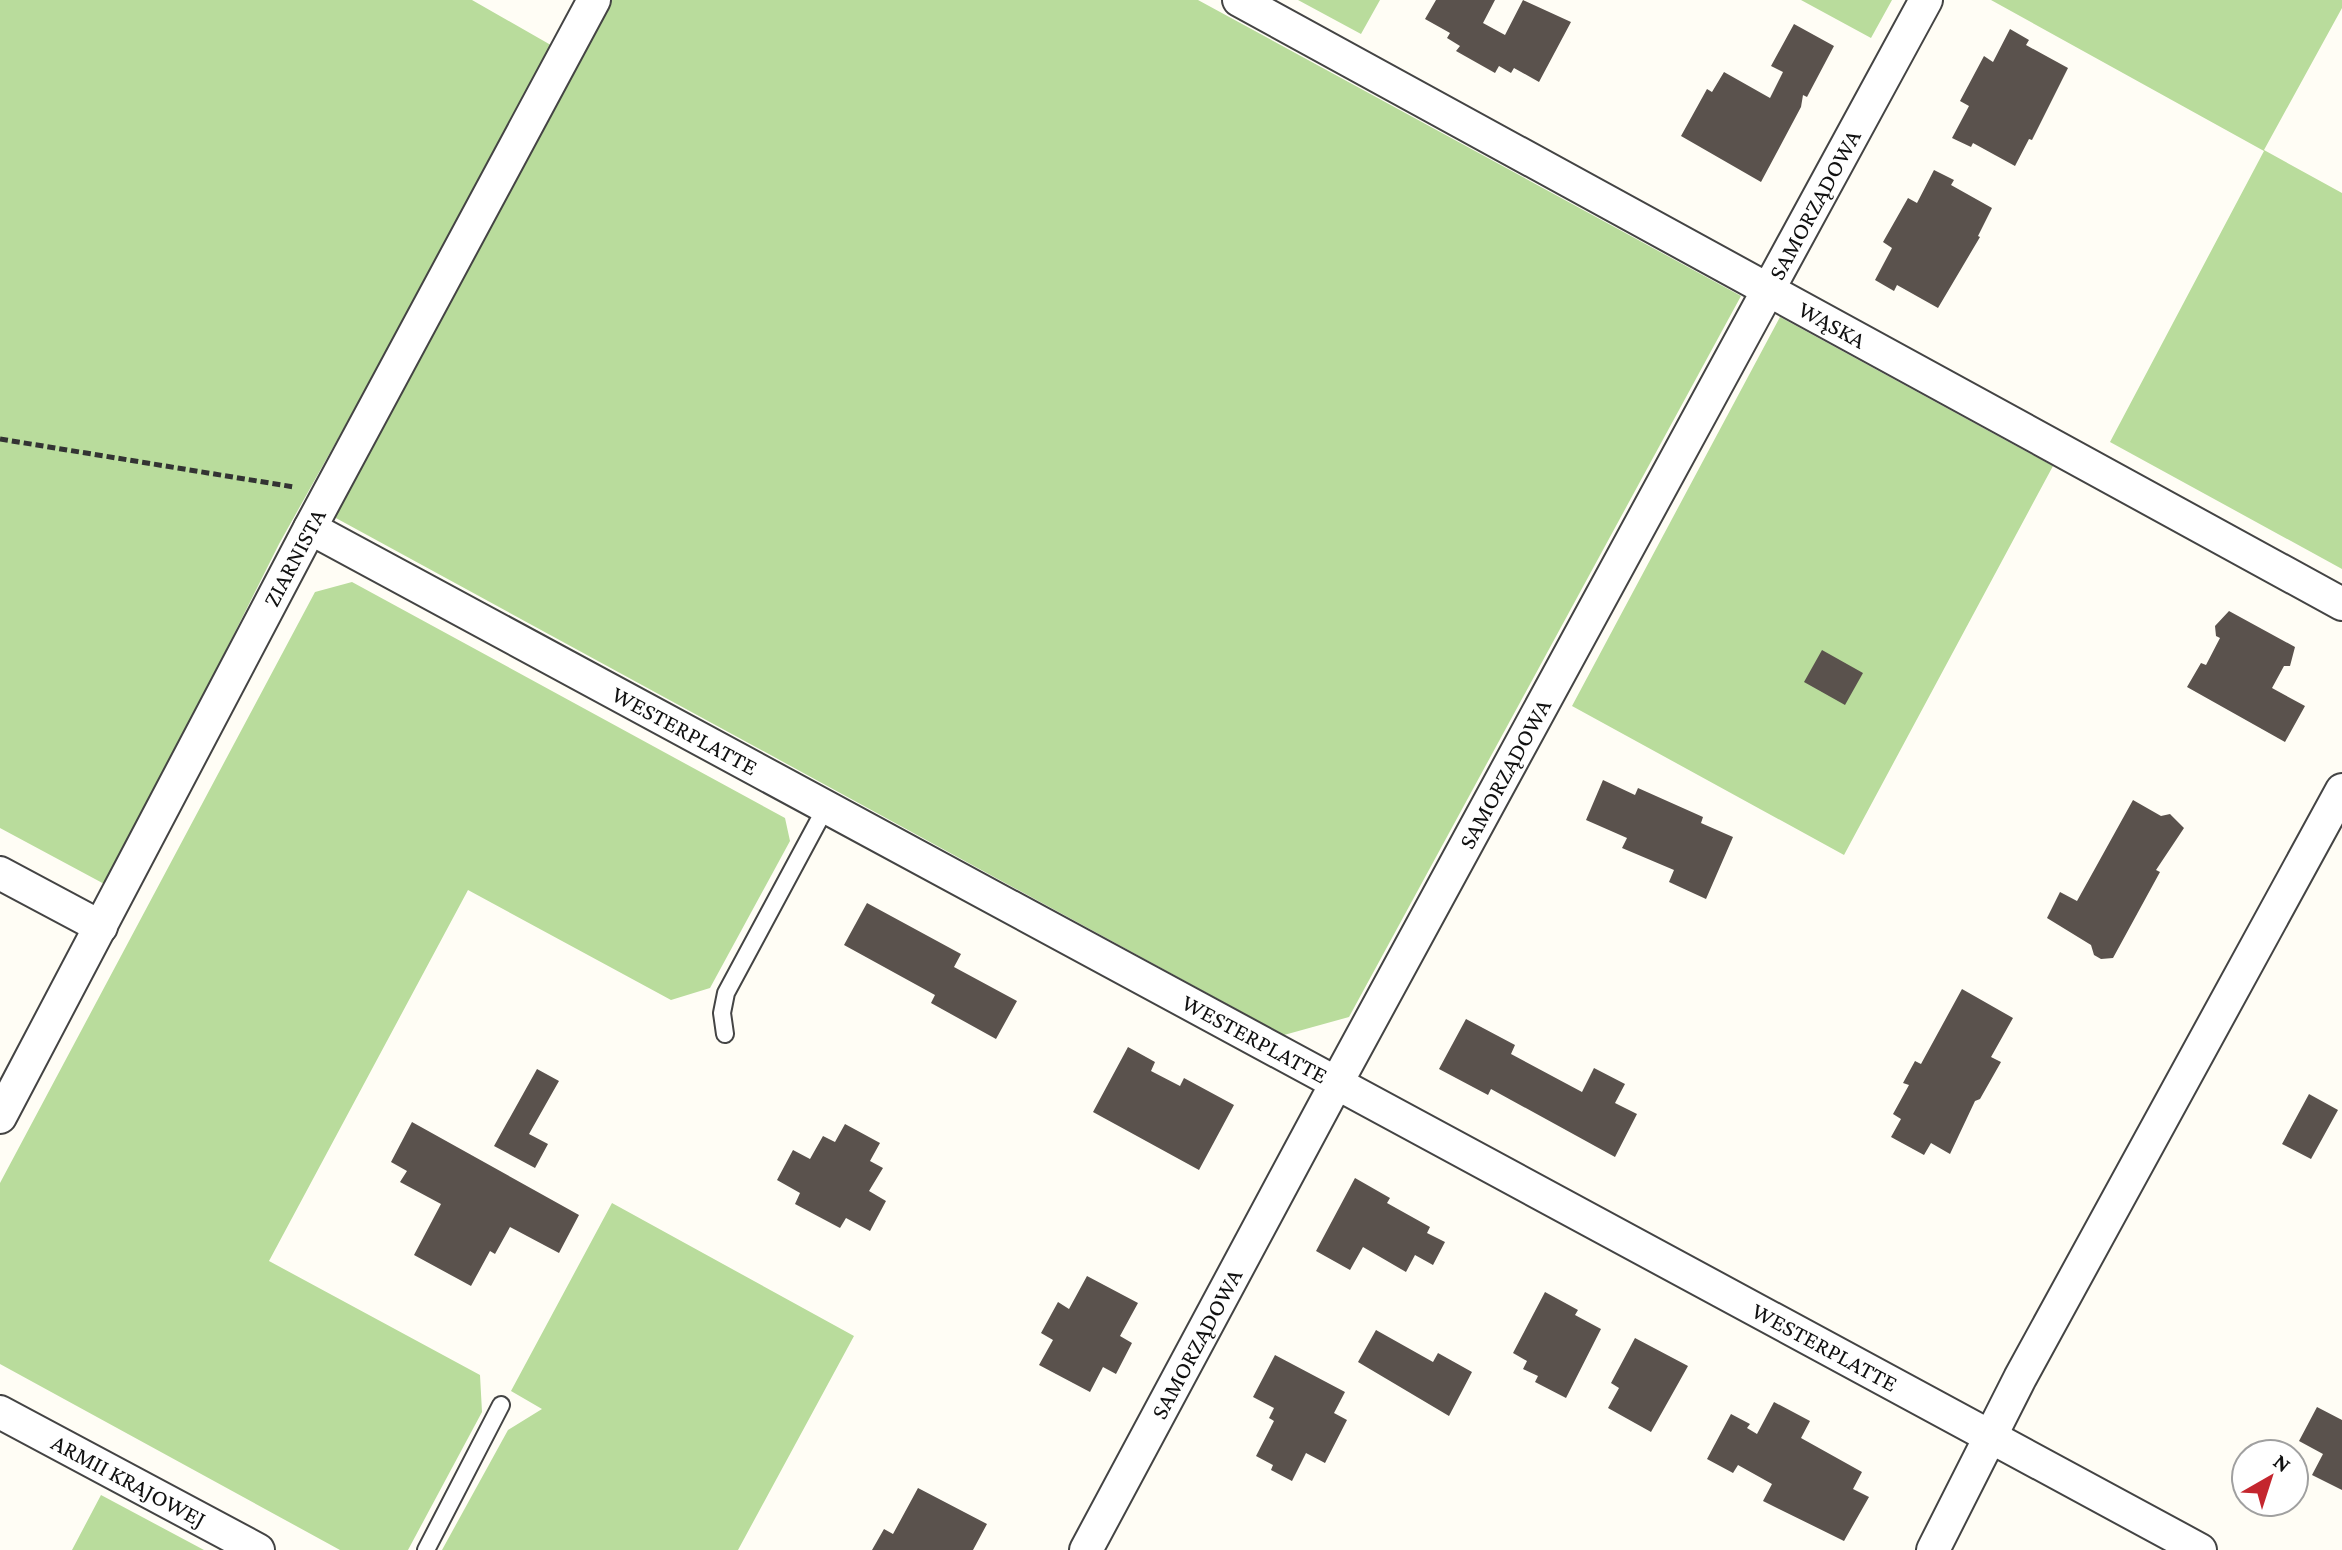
<svg xmlns="http://www.w3.org/2000/svg" width="2342" height="1550" font-family="'Crimson Pro',serif">
	<style>
		.forest { fill: #b9dc9c }
		.building { fill: #5a524d }
		.lines { fill: none; stroke-linecap: round; stroke-linejoin: round }
		.lane-casing { stroke: #444; stroke-width: 20 }
		.street-casing { stroke: #444; stroke-width: 36 }
		.path { stroke: #333; stroke-width: 5; stroke-dasharray: 8 4; stroke-linecap: butt }
		.lane { stroke: #fff; stroke-width: 16 }
		.street { stroke: #fff; stroke-width: 32 }
		.labels { text-anchor: middle; stroke-width: 8; stroke-linejoin: round; paint-order: stroke }
		.street-label { font-size: 24px; fill: #111; stroke: #fff }
	</style>
	<rect width="100%" height="100%" fill="#fffdf5"/>
	<path class="forest" d="M0,0H472L556,48L279,544L108,886L0,828Z
		M612,0H1198L1741,296L1349,1017L1284,1035L334,517Z
		M1298,0H1380L1361,34Z
		M1801,0H1892L1871,38Z
		M1991,0H2342V8L2264,150L2342,193V569L2110,442L2264,151Z
		M1780,317L2053,466L1844,855L1572,706Z
		M352,582L785,818L790,841L710,988L671,1000L468,890L269,1261L480,1375L482,1412L408,1550H340L0,1364V1183L315,592Z
		M612,1203L854,1336L738,1550H442L508,1430L542,1409L511,1391Z
		M101,1495L204,1550H72Z"/>
	<path class="building" d="M1436,0H1495L1483,23L1505,35L1523,0L1571,22L1539,82L1514,68L1511,73L1499,66L1495,73L1456,51L1460,46L1447,38L1450,33L1425,19Z
		M1794,24L1834,46L1807,97L1803,95L1801,107L1761,182L1681,136L1707,89L1712,92L1724,72L1770,98L1783,72L1771,66Z
		M2010,29L2029,40L2026,45L2068,68L2032,140L2029,139L2015,166L1973,143L1971,147L1952,138L1969,106L1960,101L1984,56L1993,62Z
		M1934,170L1954,180L1951,185L1992,208L1978,236L1980,237L1938,308L1897,285L1894,291L1875,280L1892,248L1883,242L1908,198L1917,203Z
		M2229,611L2295,647L2290,666H2284L2272,688L2305,706L2285,742L2187,687L2201,663L2206,665L2220,638L2216,636L2215,626Z
		M1822,650L1863,673L1845,705L1804,682Z
		M1603,780L1635,795L1638,788L1703,817L1701,823L1733,837L1706,899L1669,882L1674,870L1622,848L1627,838L1586,820Z
		M2133,800L2161,816L2170,814L2184,828L2156,870L2160,872L2113,958L2101,959L2094,955L2091,945L2047,918L2060,892L2077,901Z
		M867,903L961,954L954,967L1017,1001L996,1039L931,1003L935,995L844,945Z
		M1962,989L2013,1018L1991,1057L2001,1062L1980,1099L1975,1101L1950,1154L1931,1143L1924,1155L1891,1137L1901,1119L1893,1114L1909,1085L1903,1083L1915,1061L1921,1064Z
		M1466,1019L1515,1045L1511,1054L1582,1092L1594,1068L1625,1084L1615,1103L1637,1114L1615,1157L1491,1089L1488,1095L1439,1069Z
		M1128,1047L1155,1062L1151,1071L1180,1086L1184,1078L1234,1105L1199,1170L1093,1112Z
		M537,1069L559,1081L529,1134L548,1144L535,1168L494,1146Z
		M2309,1094L2338,1110L2311,1159L2282,1144Z
		M412,1122L579,1215L559,1253L510,1227L495,1254L490,1251L471,1286L414,1255L441,1204L400,1182L407,1171L391,1162Z
		M845,1124L880,1143L870,1161L883,1168L869,1191L886,1201L870,1231L846,1218L840,1228L795,1204L800,1193L777,1180L793,1150L810,1159L823,1136L835,1142Z
		M1355,1178L1390,1198L1387,1203L1430,1227L1427,1233L1445,1242L1433,1265L1415,1255L1406,1272L1363,1247L1350,1270L1316,1251Z
		M1087,1276L1138,1303L1120,1336L1132,1343L1116,1374L1103,1367L1090,1392L1039,1365L1053,1340L1041,1333L1058,1302L1069,1309Z
		M1545,1292L1578,1310L1575,1315L1601,1329L1566,1398L1535,1382L1538,1376L1523,1369L1527,1361L1513,1353Z
		M1376,1330L1433,1362L1438,1353L1472,1372L1449,1416L1358,1362Z
		M1635,1338L1688,1366L1651,1432L1608,1408L1619,1388L1611,1383Z
		M1275,1355L1345,1392L1334,1413L1347,1420L1325,1463L1306,1453L1292,1481L1271,1470L1273,1465L1256,1456L1274,1421L1269,1418L1274,1408L1253,1397Z
		M1774,1402L1810,1421L1801,1438L1862,1472L1853,1489L1869,1497L1844,1541L1763,1501L1772,1484L1738,1465L1733,1473L1707,1459L1731,1414L1750,1424L1747,1428L1757,1434Z
		M2317,1407L2342,1420V1490L2312,1475L2323,1454L2299,1441Z
		M918,1488L987,1524L973,1550H872L884,1529L893,1534Z"/>
	<g class="lines">
		<defs>
			<path id="lane" d="M725,1034L722,1013L726,993L826,807
				M426,1550L501,1405"/>
			<g id="street">
				<path id="s1" d="M1239,0L2342,604"/>
				<path id="s2" d="M310,528L2200,1550"/>
				<path d="M0,873L101,927"/>
				<path id="s3" d="M0,1117L310,528L594,0"/>
				<path id="s4" d="M0,1412L258,1550"/>
				<path id="s5" d="M1086,1550L1337,1082L1926,0"/>
				<path d="M1933,1550L2020,1378L2342,790"/>
			</g>
		</defs>
		<use href="#lane" class="lane-casing"/>
		<use href="#street" class="street-casing"/>
		<path class="path" d="M0,439L294,487"/>
		<use href="#lane" class="lane"/>
		<use href="#street" class="street"/>
	</g>
	<g class="labels">
		<g class="street-label">
			<text dy="8" stroke="none"><textPath href="#s5" startOffset="1530">SAMORZĄDOWA</textPath></text>
			<text dy="8" stroke="none"><textPath href="#s1" startOffset="676">WĄSKA</textPath></text>
			<text dy="8" stroke="none"><textPath href="#s3" startOffset="632">ZIARNISTA</textPath></text>
			<text dy="8" stroke="none"><textPath href="#s2" startOffset="426">WESTERPLATTE</textPath></text>
			<text dy="8" stroke="none"><textPath href="#s5" startOffset="882">SAMORZĄDOWA</textPath></text>
			<text dy="8" stroke="none"><textPath href="#s2" startOffset="1074">WESTERPLATTE</textPath></text>
			<text dy="8" stroke="none"><textPath href="#s5" startOffset="234">SAMORZĄDOWA</textPath></text>
			<text dy="8" stroke="none"><textPath href="#s2" startOffset="1722">WESTERPLATTE</textPath></text>
			<text dy="8" stroke="none"><textPath href="#s4" startOffset="146">ARMII KRAJOWEJ</textPath></text>
		</g>
	</g>
	<g transform="translate(2270 1478) rotate(39)"><circle r="38" fill="#ffffff" stroke="#a0a0a0" stroke-width="2"/>
	<path d="M0-6L14 30L0 20L-14 30Z" fill="#c4262e"/>
	<text y="-12" font-size="22" font-weight="bold" text-anchor="middle" fill="#111111">N</text>
	</g>
</svg>
